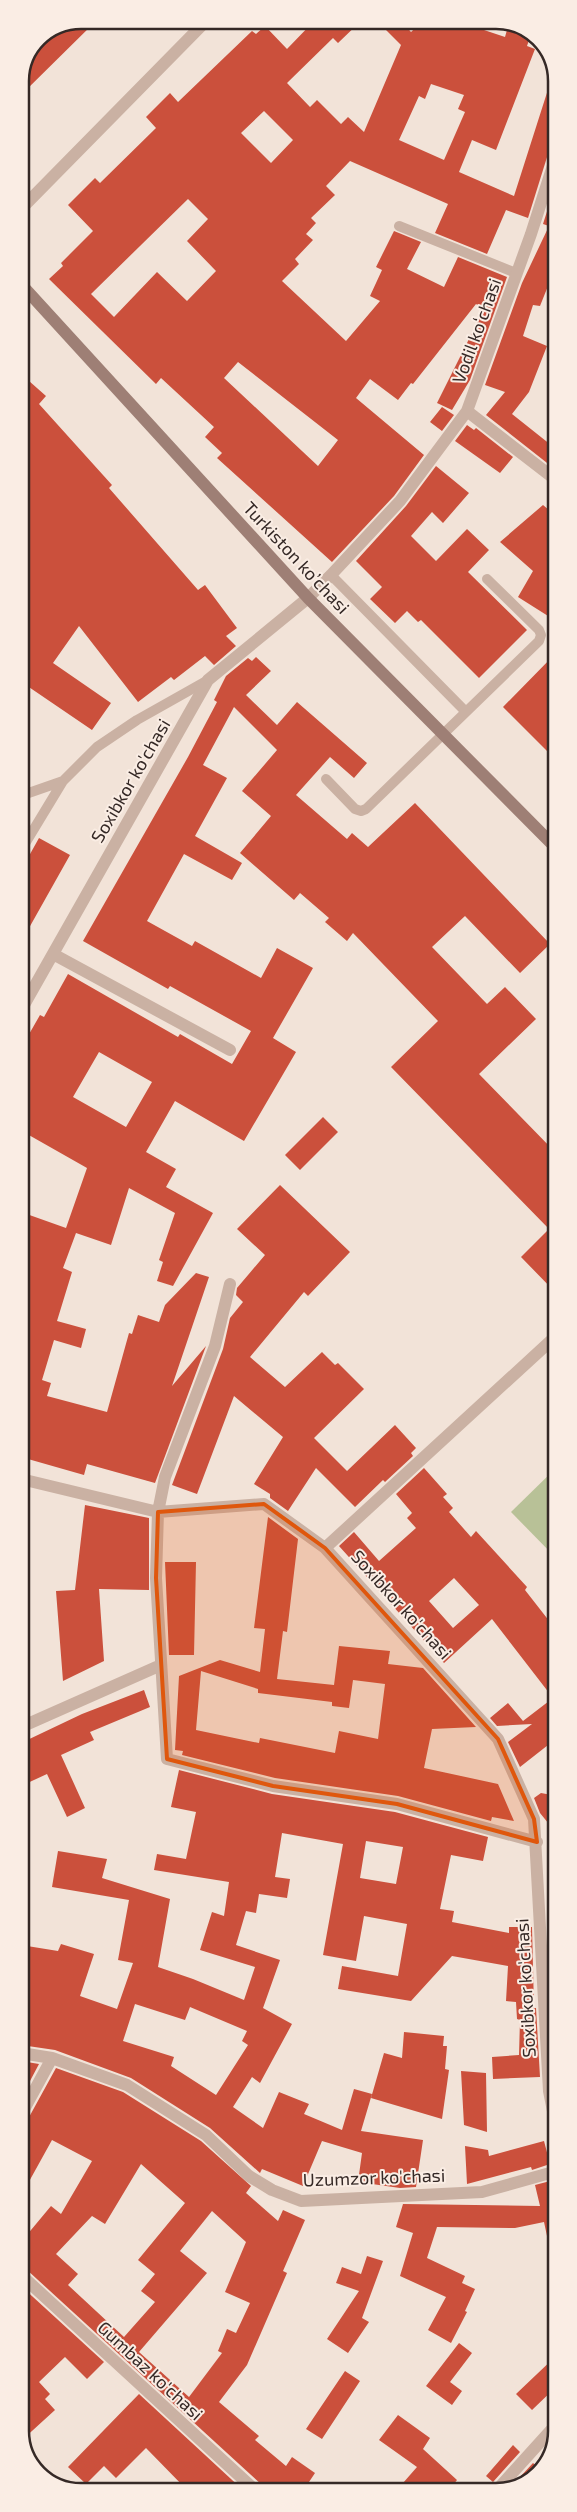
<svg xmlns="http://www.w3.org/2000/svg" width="577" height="2512" font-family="'Exo 2',sans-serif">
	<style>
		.green { fill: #b8c197 }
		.building { fill: #cb503c; fill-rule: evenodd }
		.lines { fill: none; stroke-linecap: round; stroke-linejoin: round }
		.service { stroke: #cab1a3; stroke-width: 10 }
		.minor { stroke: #cab1a3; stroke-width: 12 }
		.secondary { stroke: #9e7f75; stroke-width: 12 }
		.marked { fill: #df570d; fill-opacity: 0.2; stroke: #df570d; stroke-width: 4; stroke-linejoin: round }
		.labels { text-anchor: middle; stroke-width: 4; stroke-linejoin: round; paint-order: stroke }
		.street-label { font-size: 18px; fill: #352926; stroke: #faede4 }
		.rim { fill: none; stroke: #352926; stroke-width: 2.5 }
	</style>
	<rect width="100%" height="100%" fill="#f2e3d8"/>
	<path class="green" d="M557,1467V1559L511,1512Z"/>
	<path class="building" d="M81,20H97L20,96V80L38,38Z
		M315,20H362L338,43L333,38L287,83L310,107L317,100L341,124L348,117L364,132L401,45L376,20H400L411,32L424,20H454L505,37L509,23L531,34L527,46L535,49L496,150L472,140L459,172L514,196L552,77L556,78V148L548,154L528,218L506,210L487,254L435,233L448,204L350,161L326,186L335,195L311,218L316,223L306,234L313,240L295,259L299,264L282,281L346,341L380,301L370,296L382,270L376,267L394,231L421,242L407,269L444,287L458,257L507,277L470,380L452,410L437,403L484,309L476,304L413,384L411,383L398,400L370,379L356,398L424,455L394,496L332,562L217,458L222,453L205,437L214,427L161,378L156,384L49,279L63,266L61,263L93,231L68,205L95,178L100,183L156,128L146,117L170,93L178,102L252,31L256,34L265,26L287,49ZM431,84L464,95L458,109L465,112L444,160L399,140L419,96L425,99ZM264,111L293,140L271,163L241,133ZM188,199L208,219L187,241L216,271L187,301L157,272L114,317L91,294ZM238,362L338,440L318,466L224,378Z
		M556,183V266L540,306L533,305L523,336L547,346L529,392L512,414L556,449V470L486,415L505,392L485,385L522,283L549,226L543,224Z
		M20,373L46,396L39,404L112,485L109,488L198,590L205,585L237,628L226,636L236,646L214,665L205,656L174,680L171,677L138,702L79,626L53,663L111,703L92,730L20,681Z
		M442,407L454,415L442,431L430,422Z
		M467,425L474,430L476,428L513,457L500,473L455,441Z
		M436,466L469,493L443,523L432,512L411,536L436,561L467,529L489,550L468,572L527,630L479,678L421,620L418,622L407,611L395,623L370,599L382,587L356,561L406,506Z
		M543,505L556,516V621L518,597L533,571L500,542Z
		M556,653V760L503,707Z
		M256,657L271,671L246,695L277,725L297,702L367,763L354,778L330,757L296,795L347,839L352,833L368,847L415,803L550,944L520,973L465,916L432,947L487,1004L505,987L536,1019L479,1074L556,1153V1293L521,1257L549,1229L391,1067L438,1021L353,933L347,941L325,922L329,918L300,893L294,900L240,853L271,816L242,791L277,750L234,707L203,765L227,778L195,836L242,863L232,880L184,854L147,921L192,946L195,941L261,978L277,948L313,968L273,1038L296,1052L244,1141L175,1101L146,1152L176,1169L166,1187L213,1213L173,1286L157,1281L163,1262L159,1260L175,1213L129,1188L111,1245L76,1233L63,1268L72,1272L57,1321L86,1329L81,1348L54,1340L42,1380L51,1383L47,1396L107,1412L129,1333L132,1334L138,1315L159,1322L165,1305L196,1273L209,1277L172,1386L206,1346L155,1483L87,1464L84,1475L21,1457V1290L27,1269L21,1266V1212L66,1228L87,1168L20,1130V1050L40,1015L44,1017L68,974L178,1037L180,1034L232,1064L251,1031L170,986L168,989L83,941L188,757L217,702L214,700L226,676L248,658L252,661ZM99,1052L152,1082L126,1127L73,1097Z
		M39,838L70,855L20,944V872Z
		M323,1117L338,1132L300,1170L285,1155Z
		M280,1185L350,1252L308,1296L304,1292L250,1357L285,1387L322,1352L335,1365L338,1363L364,1389L314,1438L347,1471L395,1425L416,1448L411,1453L413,1456L385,1482L383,1480L355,1507L316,1468L288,1511L270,1498V1494L254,1484L283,1437L234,1396L197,1494L172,1485L223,1349L230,1318L243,1302L236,1295L237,1288L265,1255L237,1229Z
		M424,1468L447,1494L443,1497L453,1508L449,1512L471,1537L476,1531L527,1587L525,1590L557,1631V1738L520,1767L508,1742L532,1724L497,1726L490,1718L508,1703L523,1721L553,1698L492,1619L444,1663L339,1546L354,1532L379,1561L416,1528L407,1518L412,1513L396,1494ZM454,1578L479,1605L453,1628L429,1601Z
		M85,1505L149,1518V1590L99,1589L104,1661L63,1681L56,1591L75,1590Z
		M268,1517L298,1539L287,1632L283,1631L277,1679L334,1685L339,1646L390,1651L388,1664L423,1668L476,1727L432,1729L424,1768L498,1784L514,1821L492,1817L491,1821L398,1796L275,1778L182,1755L183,1751L175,1750L179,1676L220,1660L260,1672L265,1629L254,1628ZM201,1671L258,1689V1693L332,1702V1706L349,1708L353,1680L385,1684L378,1739L339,1731L335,1753L260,1738L259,1743L196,1730Z
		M165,1562H196L194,1655H169Z
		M144,1690L150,1707L90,1732L94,1740L61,1755L85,1808L67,1817L47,1774L21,1786V1743L82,1714Z
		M179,1770L272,1794L395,1812L488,1837L483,1861L451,1855L440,1909L454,1911L452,1922L509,1933V1927H532L534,2008H536L540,2077L493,2079L492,2057L519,2055L520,2020L517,2019L516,2002L506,2001L508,1966L452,1956L411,2001L338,1989L342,1966L398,1976L407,1924L364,1916L356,1961L323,1955L343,1844L282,1833L275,1877L290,1879L287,1898L259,1894L256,1913L246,1911L236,1945L280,1960L263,2008L292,2024L260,2083L252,2077L233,2107L263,2128L279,2092L309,2104L304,2114L342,2130L354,2089L372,2094L361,2131L423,2140L416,2187L400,2188L358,2182L362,2153L322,2141L303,2186L262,2169L260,2173L210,2128L131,2078L55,2050L21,2045V1945L58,1951L61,1944L94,1954L80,1996L117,2009L133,1963L118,1960L129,1900L52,1887L58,1851L107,1859L102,1878L170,1899L158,1967L193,1979L244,2000L255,1967L200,1950L212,1912L224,1916L229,1882L154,1870L157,1854L186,1859L196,1812L171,1807ZM366,1841L403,1847L396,1884L360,1878ZM135,2004L185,2020L190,2007L247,2031L242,2041L248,2045L216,2095L171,2066L174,2057L123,2041Z
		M541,1793L557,1796V1834L540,1813L534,1798Z
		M404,2032L444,2036L443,2046H447L445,2069L449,2070L442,2119L371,2098L384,2053L402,2058Z
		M21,2061L39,2064L21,2098Z
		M56,2068L123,2092L201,2141L251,2186L246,2193L278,2221L283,2210L305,2220L283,2271L287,2273L247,2365L219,2402L259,2436L255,2440L286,2466L292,2457L315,2473L303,2491H264L262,2485L26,2269L21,2267V2242L51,2206L61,2214L92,2161L52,2140L21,2196V2123L28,2119ZM141,2164L185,2203L138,2260L155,2274L141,2291L155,2302L124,2337L68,2285L78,2274L56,2254L92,2216L105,2224ZM212,2211L246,2242L225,2292L250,2303L236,2333L227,2329L218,2351L222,2353L189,2397L139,2352L207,2273L180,2251Z
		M461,2071L486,2073L487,2132L464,2125Z
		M544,2141L550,2164L532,2170L531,2167L467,2184L465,2146L488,2150L489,2156Z
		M554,2180L557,2189V2249L550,2250L544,2222L515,2228L437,2227L427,2258L465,2276L462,2283L475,2289L465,2311L467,2312L451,2343L428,2330L446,2297L400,2276L413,2233L396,2227L403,2204L540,2206L535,2185Z
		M367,2256L383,2261L362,2318L369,2322L348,2353L327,2339L359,2291L336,2283L342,2267L361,2274Z
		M21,2286L104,2362L87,2379L65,2357L39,2382L50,2394L45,2399L55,2410L21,2441Z
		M459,2343L472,2353L450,2382L462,2391L452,2405L426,2386Z
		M557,2355V2386L532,2410L516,2394Z
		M345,2371L360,2381L322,2439L306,2429Z
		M139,2394L244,2491H188L146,2448L116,2478L104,2466L86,2484L68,2467Z
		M398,2415L430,2438L423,2449L457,2480L448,2491H396L417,2467L379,2440Z
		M513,2445L520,2452L493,2482L486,2476Z
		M533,2463L542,2471L507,2491Z"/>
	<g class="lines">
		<path class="service" d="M399,226L516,273
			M331,575L466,712
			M326,779L355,809L361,811L366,809L539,641L541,635L539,630L487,579
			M20,796L63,781L97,747L137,720L208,680
			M20,852L63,781"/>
		<path class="minor" d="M556,156L531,234L467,411L556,480
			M20,210L207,20
			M53,954L230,1050
			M20,1012L208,680L308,598L331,575L400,501L467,411
			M230,1284L215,1346L165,1477L158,1512L156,1578L167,1759L273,1786L397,1804L537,1842
			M21,1479L158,1512L264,1504L325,1548L498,1739L534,1819L549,2091L557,2131
			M325,1548L556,1336
			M21,1727L161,1665
			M21,2053L52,2058L127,2085L206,2135L249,2176L272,2190L301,2201L482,2192L557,2171
			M21,2115L52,2058
			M21,2275L256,2491
			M496,2491L552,2429"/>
		<path class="secondary" d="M20,283L308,598L556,848"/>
	</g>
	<path class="marked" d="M264,1504L325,1548L498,1739L534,1819L537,1842L397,1804L273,1786L167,1759L156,1578L158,1512Z"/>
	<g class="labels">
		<g class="street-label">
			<text transform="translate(477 331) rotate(-70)" y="6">Vodil koʻchasi</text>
			<text transform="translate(296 558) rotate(47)" y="6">Turkiston ko’chasi</text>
			<text transform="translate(131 781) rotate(-60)" y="6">Soxibkor ko'chasi</text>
			<text transform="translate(401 1605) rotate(48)" y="6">Soxibkor ko'chasi</text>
			<text transform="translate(526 1988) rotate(-93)" y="6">Soxibkor ko'chasi</text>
			<text transform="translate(374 2178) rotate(-2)" y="6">Uzumzor ko'chasi</text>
			<text transform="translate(150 2371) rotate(43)" y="6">Gumbaz ko'chasi</text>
		</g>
	</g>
	<path d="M0 0H577V2512H0ZM81 29H496A52 52 0 0 1 548 81V2431A52 52 0 0 1 496 2483H81A52 52 0 0 1 29 2431V81A52 52 0 0 1 81 29Z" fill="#faede4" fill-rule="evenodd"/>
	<path class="rim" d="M81 29H496A52 52 0 0 1 548 81V2431A52 52 0 0 1 496 2483H81A52 52 0 0 1 29 2431V81A52 52 0 0 1 81 29Z"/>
</svg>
